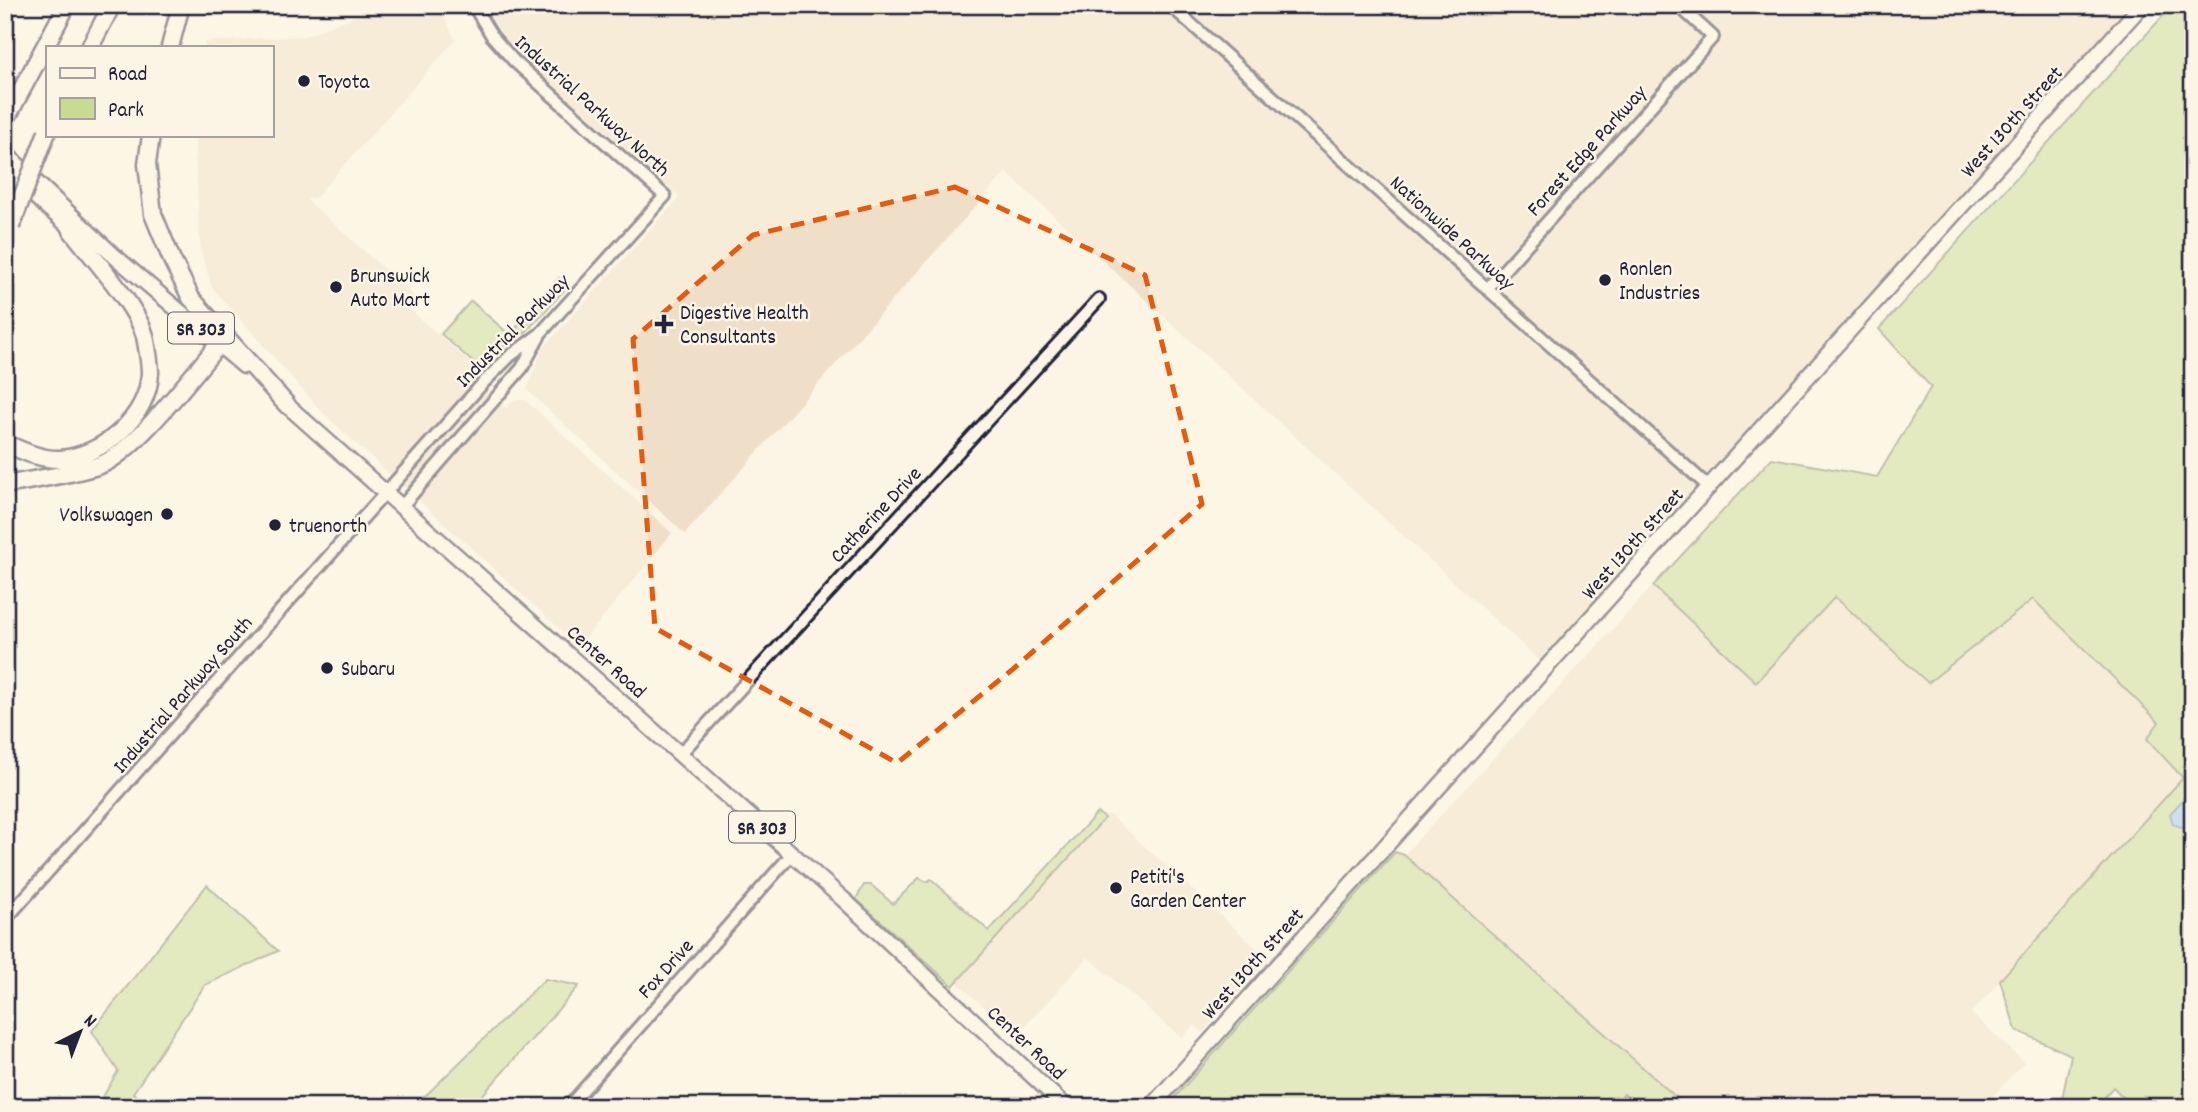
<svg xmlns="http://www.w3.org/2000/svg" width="2198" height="1112" font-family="Dekko,sans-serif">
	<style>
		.built { fill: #f0dfc8 }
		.green { fill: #c7dc91; stroke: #747f66; stroke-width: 2 }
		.water { fill: #97c6f2; stroke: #6884a9; stroke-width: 2 }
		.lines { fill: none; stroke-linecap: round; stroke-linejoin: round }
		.minor-casing { stroke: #22223b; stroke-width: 16 }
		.major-casing { stroke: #22223b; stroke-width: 19 }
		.highway-casing { stroke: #22223b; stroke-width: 21 }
		.minor { stroke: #fcf5e5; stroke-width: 10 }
		.major { stroke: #fcf5e5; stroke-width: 14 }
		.highway { stroke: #fcf5e5; stroke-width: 16 }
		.highway-bridge-casing { stroke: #22223b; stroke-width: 21; stroke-linecap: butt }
		.highway-bridge { stroke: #fcf5e5; stroke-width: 16 }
		.marked { fill: none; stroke: #e8590c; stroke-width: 5; stroke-dasharray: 14 9; stroke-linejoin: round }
		.poi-dot { fill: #22223b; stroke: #fcf5e5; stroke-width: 2.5 }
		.labels { text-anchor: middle; stroke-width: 5; stroke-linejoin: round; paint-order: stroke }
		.shield { fill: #fcf5e5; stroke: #63616e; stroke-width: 2 }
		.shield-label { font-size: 19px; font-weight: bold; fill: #22223b }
		.poi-label { font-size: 21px; fill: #22223b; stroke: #fcf5e5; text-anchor: start }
		.street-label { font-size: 21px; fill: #22223b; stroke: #fcf5e5 }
	</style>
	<rect width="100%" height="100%" fill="#fcf5e5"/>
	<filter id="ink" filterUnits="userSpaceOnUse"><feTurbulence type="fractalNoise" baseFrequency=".0143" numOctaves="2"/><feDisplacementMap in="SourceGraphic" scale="14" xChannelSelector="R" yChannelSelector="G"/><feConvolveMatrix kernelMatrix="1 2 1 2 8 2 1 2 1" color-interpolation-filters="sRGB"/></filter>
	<g filter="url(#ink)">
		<path class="built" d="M385,5H438L455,40L316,197L306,199L416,298L409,309L481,372L474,380L506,409L514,400H525L672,533L579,646L325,415L212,287L201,251L195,154L196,135H271V47H205V42L305,36Z
			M484,5H2141L1548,668L1006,172L685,534L527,390L542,350L680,197L515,51L492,20Z
			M1653,586L1756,681L1835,597L1928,683L2032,598L2159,722L2183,778L1971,1013L2024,1062L1983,1107H1687L1404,855Z
			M1109,814L1268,959L1203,1032L1194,1025L1182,1038L1088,957L1016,1036L957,982Z"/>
		<path class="green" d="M2173,5H2193V1107H2133L2113,1087L2097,1107H2058L2061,1104L2071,1055L2016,1030L2000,980L2183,778L2147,739L2159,722L2033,599L1928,683L1835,597L1756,682L1653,586L1772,458L1877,477L1931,387L1879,329Z
			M559,278L568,286L526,332L494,353L483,369L477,366L441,334L471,301L510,335Z
			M1097,813L1105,818L953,986L856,899L864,885H871L893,904L919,878L927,882L931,879L989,931Z
			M1395,852L1404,855L1687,1107H1639L1624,1094L1613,1107H1166Z
			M207,885L278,951L205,985L133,1093L149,1107H97L118,1071L92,1031Z
			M545,979L579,986L472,1107H414Z"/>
		<path class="water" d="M2193,788V831L2173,824L2170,814Z"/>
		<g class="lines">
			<defs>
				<path id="minor" d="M1170,5L1710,488
					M1487,289L1713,37L1678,5
					M402,506L522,368L539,337
					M680,754L1099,299
					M5,920L484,382L510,356L540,334L665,196L514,61L492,36L473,5
					M568,1107L792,854"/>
				<path id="major" d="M5,153L112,254L244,366
					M5,170L80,236
					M280,399L844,900L1066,1107
					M1151,1107L2142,5"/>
				<path id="highway" d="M90,47L112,5
					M170,47L181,5
					M5,121L67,5
					M151,135L147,164L153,214L172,260L191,298L287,405
					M5,443C22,451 42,460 61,459C104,455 148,417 150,373C150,362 147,347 145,336C137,307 92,256 72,231
					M5,485C36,479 70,475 100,465C133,454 194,373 219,344"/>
			</defs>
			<use href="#minor" class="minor-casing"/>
			<use href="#major" class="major-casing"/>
			<use href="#highway" class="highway-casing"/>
			<use href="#minor" class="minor"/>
			<use href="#major" class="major"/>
			<use href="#highway" class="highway"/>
			<defs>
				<path id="highway-bridge" d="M11,226L47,132"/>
			</defs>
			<use href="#highway-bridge" class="highway-bridge-casing"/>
			<use href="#highway-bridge" class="highway-bridge"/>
		</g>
	</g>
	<path d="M0 0H2198V1112H0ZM955,187L1145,275L1202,504L1013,669L897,763L655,628L633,339L753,235Z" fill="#fcf5e5" fill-opacity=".55" fill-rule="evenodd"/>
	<path class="marked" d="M955,187L1145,275L1202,504L1013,669L897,763L655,628L633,339L753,235Z"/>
	<g class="poi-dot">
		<circle cx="304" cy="81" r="7"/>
		<circle cx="1605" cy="280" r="7"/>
		<circle cx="336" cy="287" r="7"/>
		<path d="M660.5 313.5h7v7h7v7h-7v7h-7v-7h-7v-7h7z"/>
		<circle cx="167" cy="514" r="7"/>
		<circle cx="275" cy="525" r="7"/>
		<circle cx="327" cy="668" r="7"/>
		<circle cx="1116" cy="888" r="7"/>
	</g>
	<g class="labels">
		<g class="shield">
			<rect x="168" y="312.5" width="66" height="31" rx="5"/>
			<rect x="729" y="811.5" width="66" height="31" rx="5"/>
		</g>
		<g class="shield-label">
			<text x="201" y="335">SR 303</text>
			<text x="762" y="834">SR 303</text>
		</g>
		<g class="poi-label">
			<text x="318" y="88">Toyota</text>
			<text x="1619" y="275">Ronlen<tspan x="1619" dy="24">Industries</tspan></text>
			<text x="350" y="282">Brunswick<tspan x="350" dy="24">Auto Mart</tspan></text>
			<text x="680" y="319">Digestive Health<tspan x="680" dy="24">Consultants</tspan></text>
			<text x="153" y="521" text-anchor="end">Volkswagen</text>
			<text x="289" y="532">truenorth</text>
			<text x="341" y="675">Subaru</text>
			<text x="1130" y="883">Petiti's<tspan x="1130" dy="24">Garden Center</tspan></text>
		</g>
		<g class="street-label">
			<text transform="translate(593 105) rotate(42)" y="7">Industrial Parkway North</text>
			<text transform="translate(2011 121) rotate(-48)" y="7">West 130th Street</text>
			<text transform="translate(1586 150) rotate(-48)" y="7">Forest Edge Parkway</text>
			<text transform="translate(1453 232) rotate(42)" y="7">Nationwide Parkway</text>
			<text transform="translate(512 330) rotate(-45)" y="7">Industrial Parkway</text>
			<text transform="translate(875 514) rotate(-47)" y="7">Catherine Drive</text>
			<text transform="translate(1632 543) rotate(-48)" y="7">West 130th Street</text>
			<text transform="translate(607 661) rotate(42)" y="7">Center Road</text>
			<text transform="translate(182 694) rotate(-49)" y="7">Industrial Parkway South</text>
			<text transform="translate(1252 963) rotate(-48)" y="7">West 130th Street</text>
			<text transform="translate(665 968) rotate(-48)" y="7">Fox Drive</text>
			<text transform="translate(1027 1042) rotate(43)" y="7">Center Road</text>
		</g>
	</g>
	<rect width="2198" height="1112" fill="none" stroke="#fcf5e5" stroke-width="28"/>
	<rect x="14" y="14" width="2170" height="1084" fill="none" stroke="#22223b" stroke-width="2.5" filter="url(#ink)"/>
	<rect x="46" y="46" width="228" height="91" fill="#fcf5e5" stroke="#a5a1a1" stroke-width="2"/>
	<rect x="60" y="68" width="35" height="10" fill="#fcf5e5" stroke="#a5a1a1" stroke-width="2"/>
	<text x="108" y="80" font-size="21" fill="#22223b">Road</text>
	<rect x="60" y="98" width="35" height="21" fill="#c7dc91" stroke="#a5a1a1" stroke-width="2"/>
	<text x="108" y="116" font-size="21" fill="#22223b">Park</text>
	<g transform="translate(80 1032) rotate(42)" stroke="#fcf5e5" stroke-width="5" paint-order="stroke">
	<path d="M0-5L12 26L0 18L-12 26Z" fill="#22223b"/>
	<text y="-10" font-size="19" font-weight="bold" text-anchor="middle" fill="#22223b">N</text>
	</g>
</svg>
